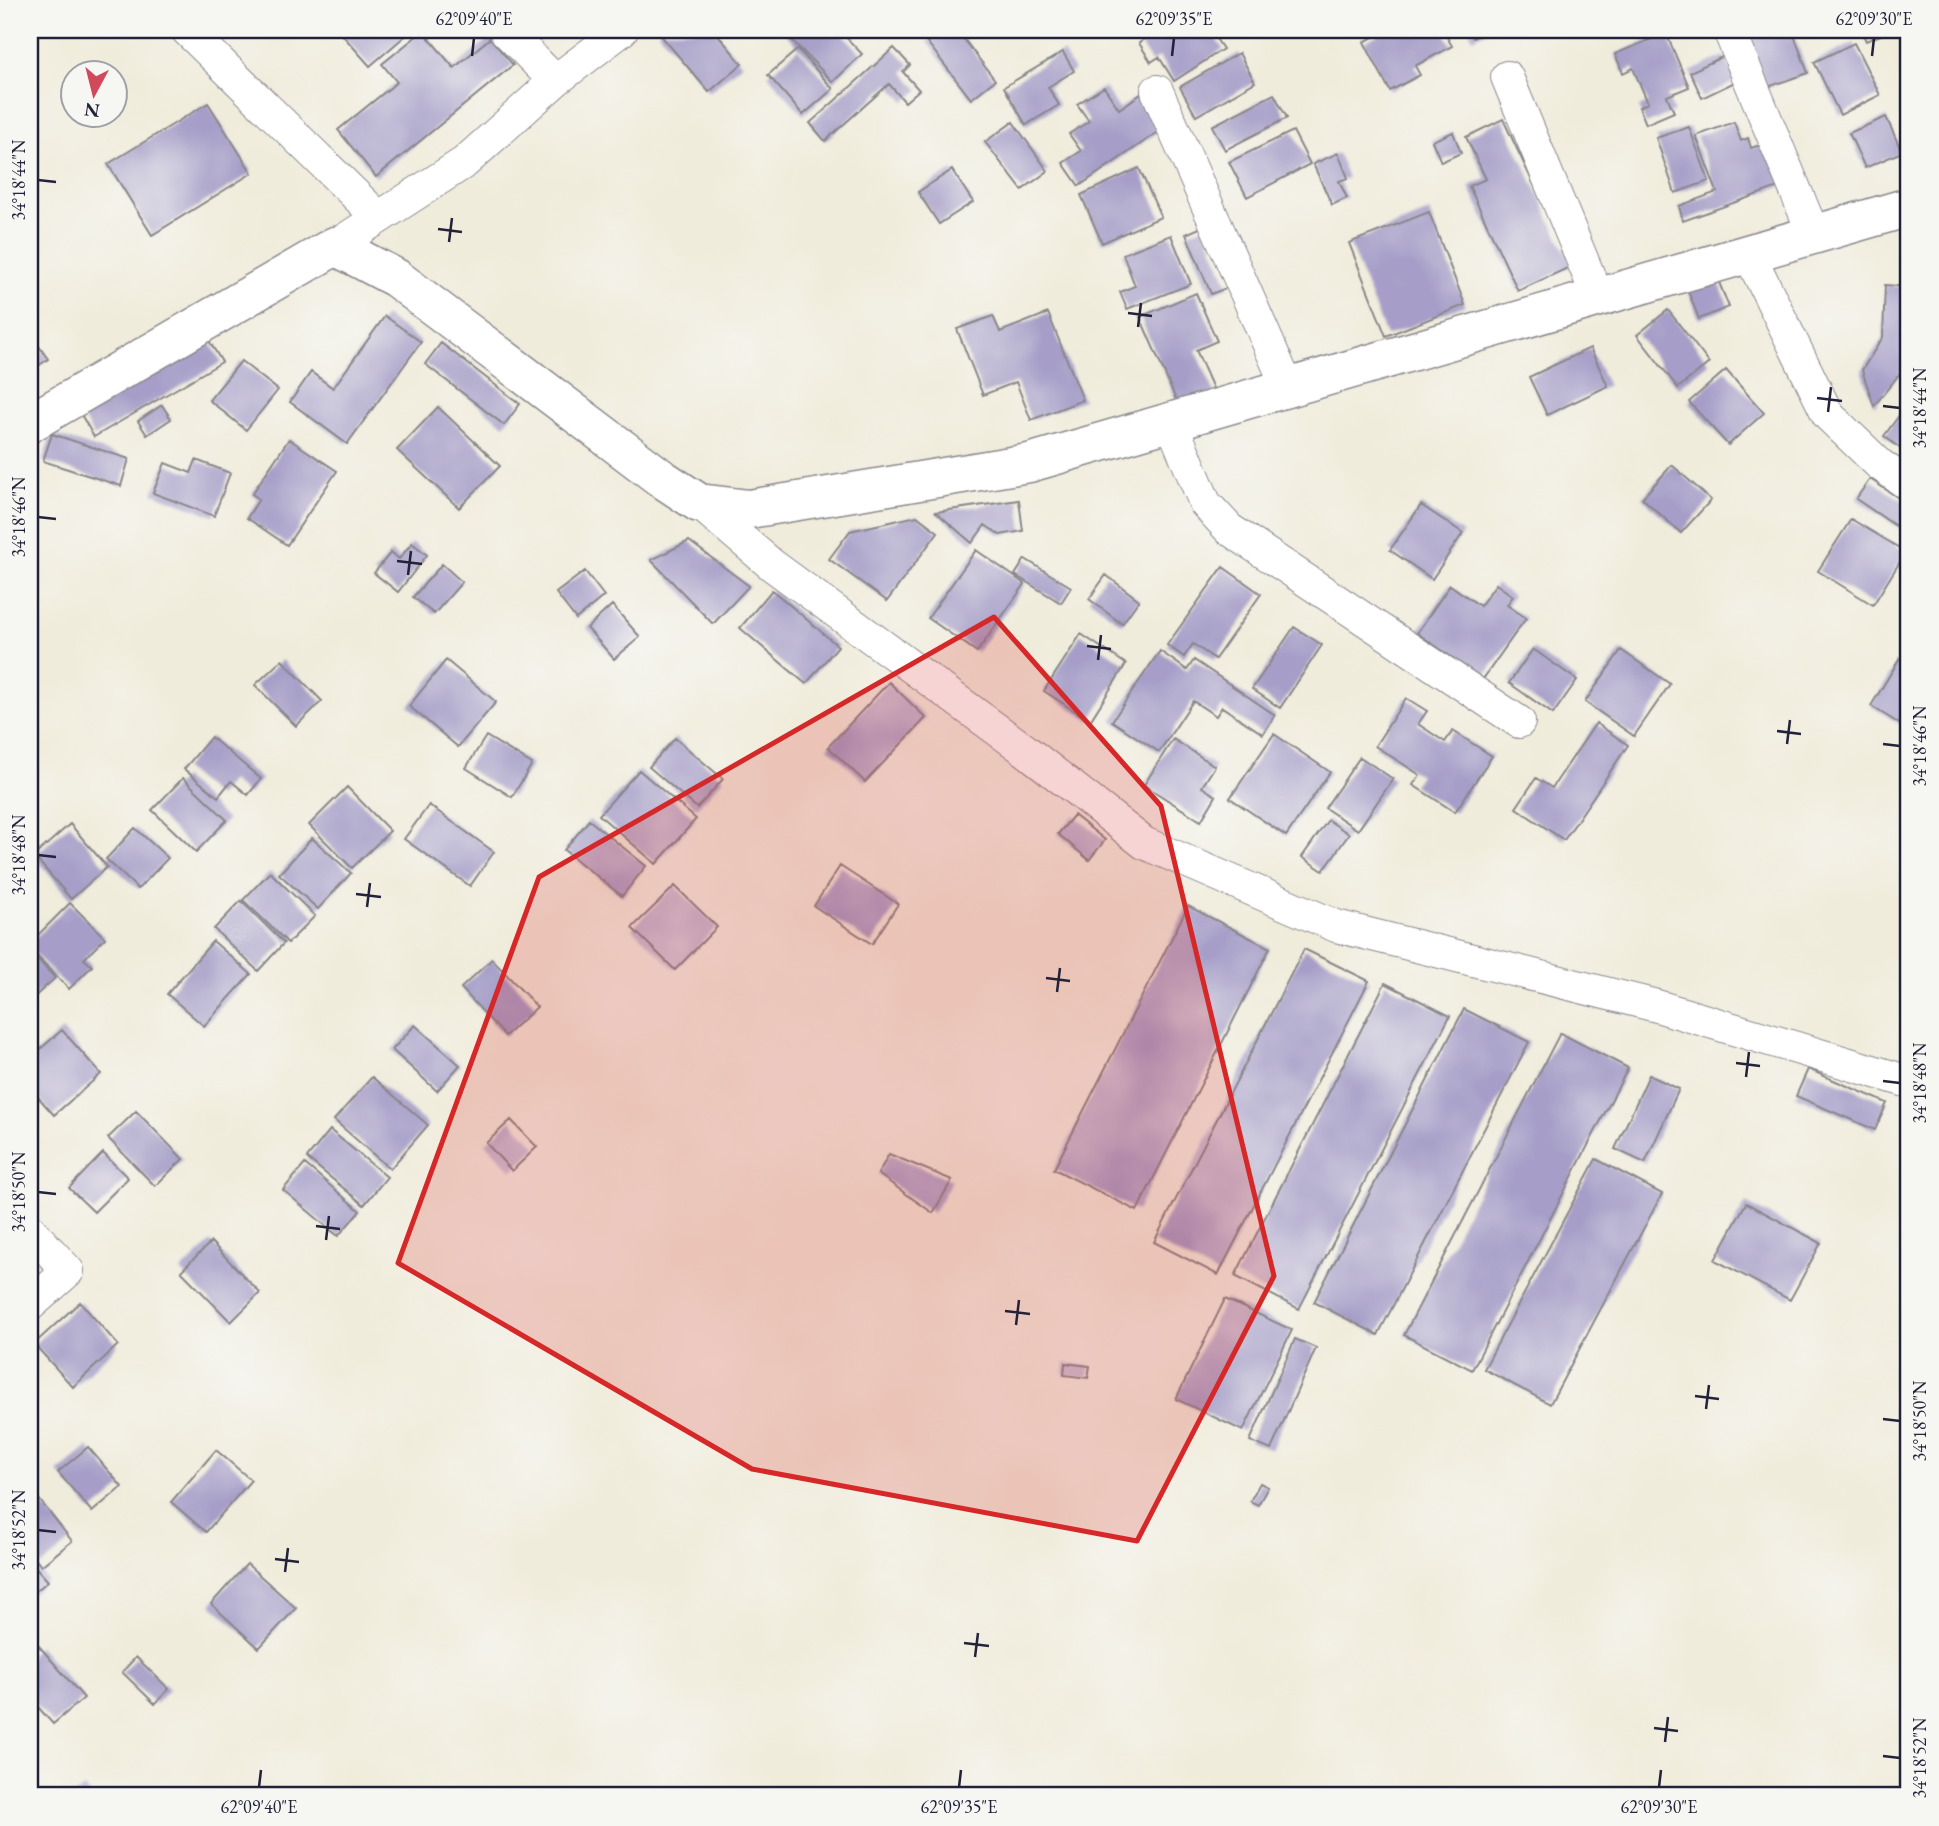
<svg xmlns="http://www.w3.org/2000/svg" width="1939" height="1826" font-family="'EB Garamond',serif">
	<style>
		.building { fill: #a69ec8 }
		.lines { fill: none; stroke-linecap: round; stroke-linejoin: round }
		.minor-casing { stroke: #89878b; stroke-width: 34 }
		.tertiary-casing { stroke: #89878b; stroke-width: 41 }
		.minor { stroke: #fff; stroke-width: 32 }
		.tertiary { stroke: #fff; stroke-width: 38 }
		.marked { fill: #d62828; fill-opacity: 0.2; stroke: #d62828; stroke-width: 5; stroke-linejoin: round }
		.ticks { fill: none; stroke: #22223b; stroke-width: 2.5 }
		.neatline { fill: none; stroke: #22223b; stroke-width: 2.5 }
		.ticks-label { font-size: 18px; text-anchor: middle; fill: #22223b }
	</style>
	<rect width="100%" height="100%" fill="#f6f6f2"/>
	<filter id="ink" filterUnits="userSpaceOnUse"><feTurbulence type="fractalNoise" baseFrequency=".0143" numOctaves="2"/><feDisplacementMap in="SourceGraphic" scale="14" xChannelSelector="R" yChannelSelector="G"/><feConvolveMatrix kernelMatrix="1 2 1 2 8 2 1 2 1" color-interpolation-filters="sRGB"/></filter>
	<filter id="wash" filterUnits="userSpaceOnUse"><feTurbulence type="fractalNoise" baseFrequency=".00686" numOctaves="4" result="noise"/><feDisplacementMap in="SourceGraphic" scale="28" xChannelSelector="R" yChannelSelector="G"/><feGaussianBlur stdDeviation="1.57" result="paint"/><feColorMatrix in="noise" values="0 0 0 0 0 0 0 0 0 0 0 0 0 0 0 0 0 1.4 0 .05"/><feComposite in="paint" operator="in"/></filter>
	<g filter="url(#wash)">
		<rect width="100%" height="100%" fill="#f0ecdb"/>
		<g id="blocks">
			<path class="building" d="M338,30H412L370,66Z
				M660,30H714L742,64L709,92L658,32Z
				M782,30H839L862,54L833,82Z
				M943,30H957L995,80L971,99L927,42Z
				M1159,30H1165L1171,38L1184,30H1210L1223,49L1174,81L1159,57L1151,62L1139,43Z
				M1386,30H1443L1452,46L1415,66L1420,75L1390,91L1364,42Z
				M1469,30H1490L1473,38Z
				M1777,30H1792L1808,73L1762,89L1745,41Z
				M1861,30H1893L1866,41Z
				M423,31L454,68L490,38L513,65L376,177L338,130L397,82L382,64Z
				M1666,33L1689,87L1667,96L1674,112L1646,124L1639,107L1648,103L1633,68L1623,73L1615,54Z
				M1854,43L1880,95L1840,115L1814,62Z
				M894,48L910,65L903,72L919,90L905,102L889,84L825,141L810,123Z
				M798,49L833,89L803,115L768,75Z
				M1063,52L1074,71L1048,87L1059,105L1026,125L1004,87Z
				M1239,53L1255,82L1196,116L1180,87Z
				M1724,56L1737,81L1702,98L1690,72Z
				M1104,87L1119,109L1141,94L1164,128L1079,186L1063,163L1081,151L1069,134L1089,121L1077,104Z
				M1274,94L1287,118L1225,150L1212,126Z
				M208,103L252,173L152,235L108,164Z
				M1886,117L1902,152L1865,168L1849,133Z
				M1503,119L1572,266L1518,291L1469,186L1486,179L1466,137Z
				M1013,122L1048,171L1022,190L985,142Z
				M1734,122L1741,141L1748,138L1751,148L1769,142L1784,185L1683,221L1679,206L1717,192L1696,136Z
				M1689,127L1709,181L1675,193L1656,138Z
				M1293,131L1310,164L1247,197L1229,162Z
				M1453,132L1461,153L1441,162L1432,141Z
				M1338,153L1348,178L1339,181L1347,198L1332,205L1313,164Z
				M1139,168L1161,217L1102,243L1081,195Z
				M952,170L973,202L939,224L918,192Z
				M1429,212L1465,305L1386,336L1349,243Z
				M1204,226L1229,287L1211,294L1186,234Z
				M1171,235L1191,284L1127,309L1120,292L1135,286L1123,254Z
				M1716,275L1729,307L1699,319L1686,286Z
				M1885,285L1909,287V362L1874,406L1862,370L1883,337Z
				M1196,293L1217,341L1196,350L1215,393L1180,409L1140,317Z
				M1668,310L1709,363L1678,388L1637,335Z
				M1048,313L1083,400L1031,420L1016,382L983,395L957,329L993,316L1000,332Z
				M385,316L421,342L347,444L290,402L311,372L333,388Z
				M206,336L222,362L94,437L79,411Z
				M34,339L48,359L31,371L30,342Z
				M441,343L520,404L504,425L425,364Z
				M1590,348L1608,386L1547,415L1529,377Z
				M241,361L278,390L246,430L209,400Z
				M1726,370L1764,413L1728,445L1689,402Z
				M1909,402V455L1884,436Z
				M162,405L171,419L147,435L138,421Z
				M438,407L500,466L459,508L397,450Z
				M52,434L129,459L121,486L43,461Z
				M289,439L337,471L287,545L247,518L259,499L252,494Z
				M196,460L230,473L214,516L153,493L165,463L191,473Z
				M1672,465L1711,500L1681,533L1642,498Z
				M1870,479L1909,505V535L1856,499Z
				M1019,500L1023,531L1000,535L985,525L972,543L936,512Z
				M1421,505L1463,533L1432,579L1390,550Z
				M917,516L938,532L887,601L829,559L850,531Z
				M1851,519L1906,552L1873,605L1818,571Z
				M689,541L749,586L713,624L651,560Z
				M412,543L427,555L398,592L374,573L391,552L399,559Z
				M976,550L1025,584L977,652L928,618Z
				M1025,559L1071,587L1061,603L1015,575Z
				M442,564L462,582L434,614L413,597Z
				M1223,567L1261,594L1215,659L1193,644L1184,657L1167,645Z
				M585,571L604,596L576,619L556,593Z
				M1106,575L1139,600L1122,624L1089,599Z
				M1496,584L1513,596L1507,605L1526,618L1483,679L1417,633L1450,585L1480,606Z
				M772,590L838,646L806,684L740,628Z
				M612,605L640,637L614,659L587,628Z
				M1294,627L1322,645L1280,708L1252,689Z
				M1081,634L1126,664L1090,721L1044,691Z
				M1533,649L1577,680L1553,714L1509,683Z
				M1621,650L1670,684L1634,736L1585,702Z
				M1160,651L1187,670L1194,660L1275,715L1263,734L1222,707L1216,716L1193,701L1159,752L1112,721Z
				M1900,658L1909,664V730L1871,706Z
				M282,660L322,701L296,726L255,685Z
				M446,660L496,702L458,747L409,706Z
				M889,682L926,718L865,782L828,747Z
				M1406,698L1427,711L1418,724L1445,742L1453,731L1492,756L1455,812L1413,785L1420,775L1375,746Z
				M1596,723L1628,745L1564,840L1516,808L1536,778L1552,788Z
				M1274,734L1330,772L1286,836L1230,798Z
				M486,736L532,764L512,797L466,768Z
				M211,737L261,779L248,795L231,781L218,797L184,769Z
				M675,738L723,779L697,808L649,767Z
				M1173,739L1215,766L1202,787L1216,796L1201,821L1144,785Z
				M1360,757L1393,779L1358,830L1325,808Z
				M639,770L696,819L656,864L599,815Z
				M183,778L227,820L196,852L152,810Z
				M347,787L390,831L352,868L309,825Z
				M429,805L494,852L470,886L404,839Z
				M1074,815L1105,840L1089,860L1058,834Z
				M589,820L646,866L622,896L564,850Z
				M1328,820L1349,834L1323,871L1302,857Z
				M70,824L107,867L71,899L34,856Z
				M135,828L168,858L138,889L106,859Z
				M312,838L351,873L318,909L279,874Z
				M840,866L898,904L872,944L814,906Z
				M270,872L315,916L288,943L243,900Z
				M675,886L717,927L675,970L632,928Z
				M241,901L284,943L258,971L214,929Z
				M70,903L105,938L84,959L92,966L69,989L30,949V943Z
				M1188,906L1270,948L1137,1211L1054,1169Z
				M213,941L251,974L204,1026L167,994Z
				M1304,949L1369,981L1218,1275L1154,1242Z
				M30,951L55,978L30,1001Z
				M492,959L537,1007L505,1036L461,988Z
				M1385,983L1450,1016L1299,1309L1235,1276Z
				M1464,1009L1529,1042L1378,1335L1314,1302Z
				M415,1025L460,1065L437,1091L392,1050Z
				M62,1030L101,1074L54,1115L30,1088V1058Z
				M1560,1033L1628,1068L1472,1370L1404,1335Z
				M1808,1069L1887,1103L1875,1130L1796,1096Z
				M1649,1075L1679,1089L1645,1163L1615,1149Z
				M372,1077L428,1125L390,1169L334,1120Z
				M136,1111L183,1159L155,1186L108,1138Z
				M511,1120L537,1147L512,1171L486,1143Z
				M330,1130L387,1177L364,1205L307,1158Z
				M103,1153L128,1178L94,1212L69,1188Z
				M889,1154L952,1180L933,1213L878,1174Z
				M1596,1159L1662,1194L1550,1404L1484,1369Z
				M305,1164L360,1211L338,1236L283,1190Z
				M1746,1203L1821,1243L1790,1300L1715,1260Z
				M211,1242L260,1293L231,1322L181,1271Z
				M1225,1299L1292,1330L1243,1431L1176,1399Z
				M80,1302L118,1345L73,1387L34,1344Z
				M1295,1339L1316,1348L1271,1450L1250,1441Z
				M1065,1363L1090,1366L1088,1378L1064,1375Z
				M88,1447L122,1487L92,1512L58,1472Z
				M216,1450L251,1480L206,1532L171,1502Z
				M1260,1483L1268,1487L1258,1505L1250,1501Z
				M30,1488L72,1541L41,1566L30,1552Z
				M30,1561L48,1581L30,1596Z
				M247,1564L296,1608L259,1648L211,1604Z
				M39,1646L84,1698L53,1724L30,1698V1654Z
				M136,1657L169,1689L155,1704L122,1672Z
				M84,1788L90,1796H72Z"/>
		</g>
	</g>
	<g filter="url(#ink)">
		<use href="#blocks" fill-opacity="0" stroke="#89878b" stroke-width="2"/>
		<g class="lines">
			<defs>
				<path id="minor" d="M187,30L378,217
					M505,30L555,81
					M1729,30L1814,235
					M1507,77L1598,298
					M1157,91L1288,388
					M335,246L465,162L555,81L622,30
					M1749,254L1828,415L1879,464L1909,485
					M1171,422L1205,503L1229,529L1519,722
					M699,503L772,565L1025,750L1144,843L1336,926L1657,1006L1909,1082
					M30,1230L68,1271L30,1305"/>
				<path id="tertiary" d="M30,423L335,246L396,278L661,478L699,503L749,509L1029,463L1909,207"/>
			</defs>
			<use href="#minor" class="minor-casing"/>
			<use href="#tertiary" class="tertiary-casing"/>
			<use href="#minor" class="minor"/>
			<use href="#tertiary" class="tertiary"/>
		</g>
	</g>
	<path class="marked" d="M994,617L1161,806L1274,1276L1137,1541L752,1469L398,1263L539,877Z"/>
	<path class="ticks" d="M472,56L474,38M1172,56L1174,38M1872,56L1874,38M38,180L56,182M438,229L462,232M449,242L452,218M1128,313L1152,316M1138,327L1141,303M1817,398L1842,401M1883,406L1900,408M1828,412L1831,387M38,517L56,519M397,561L422,564M408,575L411,551M1087,646L1111,649M1098,660L1101,635M1777,731L1801,734M1787,744L1790,720M1883,744L1900,746M38,855L56,857M356,894L381,897M367,907L370,883M1046,978L1070,981M1057,992L1060,968M1736,1063L1760,1066M1746,1077L1749,1052M1883,1081L1900,1083M38,1192L56,1194M316,1226L340,1229M326,1240L329,1216M1005,1311L1030,1314M1016,1325L1019,1300M1695,1396L1719,1399M1706,1409L1709,1385M1883,1419L1900,1421M38,1530L56,1532M275,1559L299,1562M285,1572L288,1548M964,1643L989,1646M975,1657L978,1633M1654,1728L1678,1731M1665,1742L1668,1717M1883,1756L1900,1758M259,1787L261,1770M959,1787L961,1770M1659,1787L1661,1770"/>
	<rect width="1939" height="1826" fill="none" stroke="#f6f6f2" stroke-width="77"/>
	<g transform="translate(94 94) rotate(187)"><circle r="33" fill="#f6f6f2" stroke="#a1a1a9" stroke-width="2"/>
	<path d="M0-5L12 26L0 18L-12 26Z" fill="#d1495b"/>
	<text y="-10" font-size="19" font-weight="bold" text-anchor="middle" fill="#22223b">N</text>
	</g>
	<rect x="38" y="38" width="1862" height="1749" class="neatline"/>
	<g class="ticks-label">
		<text x="474" y="25">62°09'40"E</text>
		<text x="1174" y="25">62°09'35"E</text>
		<text x="1874" y="25">62°09'30"E</text>
		<text transform="translate(19 180) rotate(-90)" y="6">34°18'44"N</text>
		<text transform="translate(1920 408) rotate(-90)" y="6">34°18'44"N</text>
		<text transform="translate(19 517) rotate(-90)" y="6">34°18'46"N</text>
		<text transform="translate(1920 746) rotate(-90)" y="6">34°18'46"N</text>
		<text transform="translate(19 855) rotate(-90)" y="6">34°18'48"N</text>
		<text transform="translate(1920 1083) rotate(-90)" y="6">34°18'48"N</text>
		<text transform="translate(19 1192) rotate(-90)" y="6">34°18'50"N</text>
		<text transform="translate(1920 1421) rotate(-90)" y="6">34°18'50"N</text>
		<text transform="translate(19 1530) rotate(-90)" y="6">34°18'52"N</text>
		<text transform="translate(1920 1758) rotate(-90)" y="6">34°18'52"N</text>
		<text x="259" y="1813">62°09'40"E</text>
		<text x="959" y="1813">62°09'35"E</text>
		<text x="1659" y="1813">62°09'30"E</text>
	</g>
</svg>
